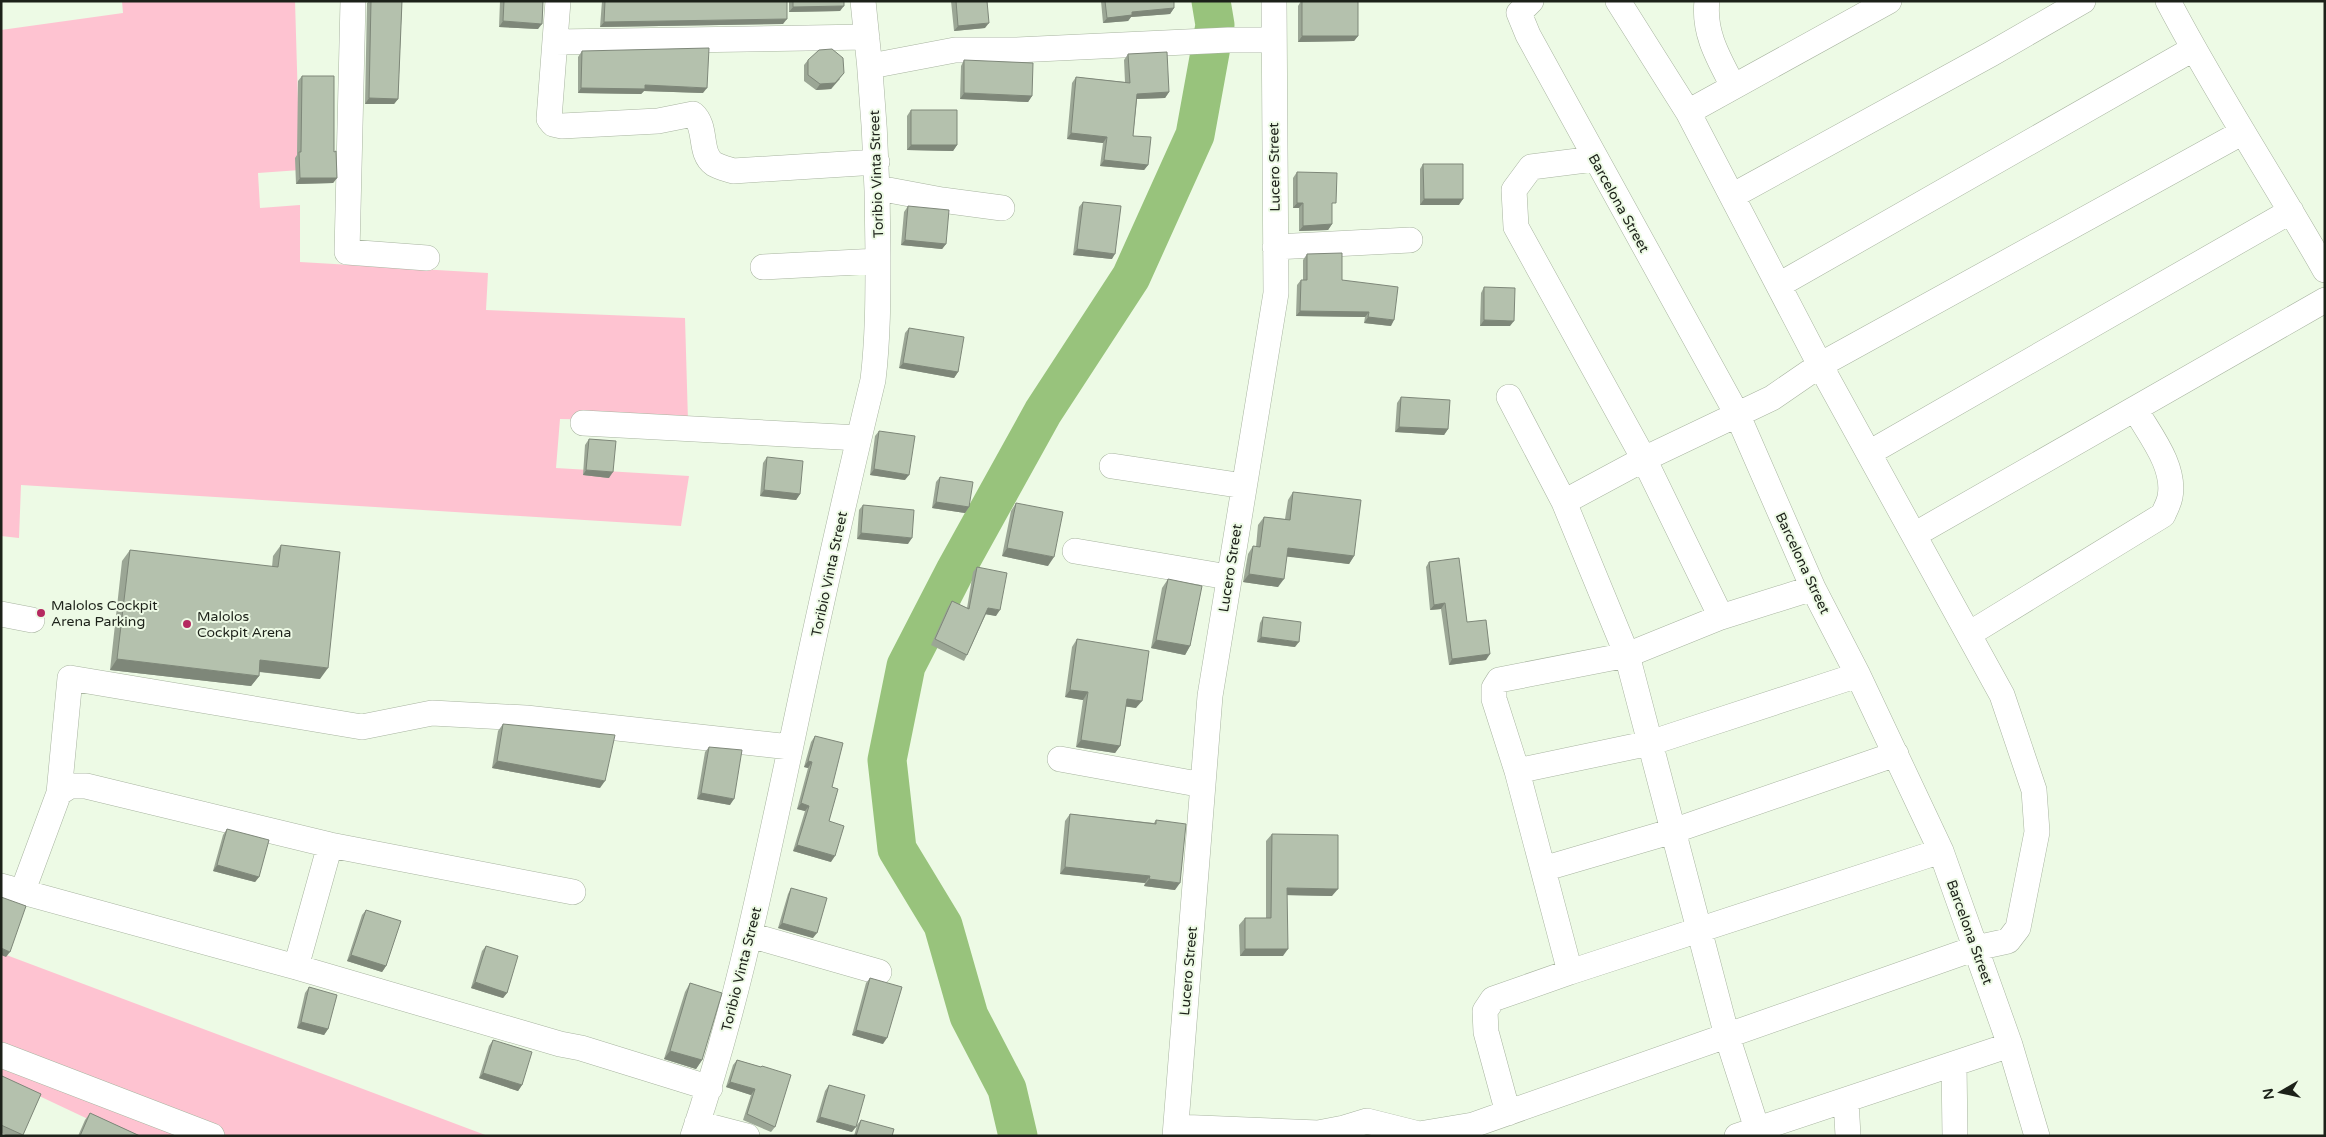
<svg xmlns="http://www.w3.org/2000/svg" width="2326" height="1137" font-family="'Varela Round',sans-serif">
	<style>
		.green { fill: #fec3d1 }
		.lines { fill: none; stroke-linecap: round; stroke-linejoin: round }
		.river { stroke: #98c37c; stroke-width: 39 }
		.minor-casing { stroke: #a8b4a0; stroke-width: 26 }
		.minor { stroke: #fff; stroke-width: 25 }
		.wall { fill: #9ba695 }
		.shaded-wall { fill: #7e8779 }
		.building { fill: #b4c1ad; stroke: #7e8779 }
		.poi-dot { fill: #b52960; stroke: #edfae5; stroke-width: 2 }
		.labels { text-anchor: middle; stroke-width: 4; stroke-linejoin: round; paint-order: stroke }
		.street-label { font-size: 14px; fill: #1c2119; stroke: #edfae5 }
		.poi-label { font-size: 14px; fill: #1c2119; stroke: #edfae5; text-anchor: start }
	</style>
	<rect width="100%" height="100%" fill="#edfae5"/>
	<path class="green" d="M122,1H295L300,170L258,173L260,208L300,205V262L488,273L486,310L685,318L688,421L560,419L556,468L689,476L681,526L21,485L19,538L1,536V30L123,13Z
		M1,953L488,1136H124L1,1078Z"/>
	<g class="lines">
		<path class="river" d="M1018,1136L1007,1089L969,1016L943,925L897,849L887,760L906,666L955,571L1043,412L1131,277L1195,135L1215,25L1211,1"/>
		<defs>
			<path id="minor" d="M353,1L347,252L427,258
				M558,1L549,119L553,124L562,126L658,121L693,114C708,127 698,153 714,164C719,167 727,169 733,171L877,162
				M1531,1L1519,13L1528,35L1738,416L1813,588L1858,675L1941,851L2010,1045L2037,1136
				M1618,1L1688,112L1820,365L1772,398L1644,459L1564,502L1627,655L1727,1036L1757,1129V1136
				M1707,1C1703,33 1719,59 1733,86
				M2168,1C2216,93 2274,180 2325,270
				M556,42L867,37
				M871,66L955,50H1016L1228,40H1272
				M1688,112L1889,1
				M1594,159L1531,167L1514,190L1516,227L1644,459L1721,617
				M878,188L942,200L1002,208
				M1732,196L1991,54L2083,1
				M1275,247L1410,240
				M763,267L878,261
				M1779,285L2193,49
				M1509,397L1564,502
				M583,423L859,438
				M1869,453L2291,211
				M1112,466L1244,486
				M1914,535L2325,300
				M1075,551L1228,577
				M1,614L32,620
				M1969,634L2163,515C2165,510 2169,503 2170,497C2176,466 2149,434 2135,409
				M1060,759L1203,785
				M1517,771L1650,743L1858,675
				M59,793L70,678L362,727L432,713L526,718L790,747
				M1543,869L1673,831L1896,754
				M1,886L296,967L560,1044L581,1048L710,1088
				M22,893L59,793L70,786H86L330,845L573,892
				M750,935L879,972
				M296,967L330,845
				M1570,972L1941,851
				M1,1055L212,1136
				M1954,1064L1955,1136
				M1846,1100L1848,1136
				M1508,1113L1486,1032L1485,1011L1493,999L1570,972L1517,771L1494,699V688L1499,680L1627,655L1721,617L1813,588
				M697,1123L747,1136
				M1176,1127L1318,1133L1344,1128L1367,1121L1419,1134L1416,1136
				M1419,1134L1473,1125L1976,948L2008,941L2018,928L2037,832L2034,790L2002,695L1820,365L2243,132
				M693,1136C736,1010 762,880 790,750C816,626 843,503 873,380C878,338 878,297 878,255C878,170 873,86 863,1
				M1175,1136L1210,696L1276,293L1274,1
				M1737,1136L2010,1045"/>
		</defs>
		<use href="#minor" class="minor-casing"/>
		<use href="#minor" class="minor"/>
	</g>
	<path class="wall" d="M369,1H402L398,99L394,104H365L367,3Z
		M500,1H543L538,29L499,27Z
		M602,1H787L783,24L600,27Z
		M789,1H844L840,11L789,12Z
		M951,1H987L985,28L954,31Z
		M1101,1H1174V8L1170,14L1131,17L1128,21L1103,23Z
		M1301,1H1358V36L1354,41L1298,42V6Z
		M582,51L703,93L644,91L641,94L578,93V57Z
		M1128,54L1169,92L1165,98L1137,99L1133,136L1148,165L1144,170L1100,166L1103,143L1067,139L1072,83L1076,77L1125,82L1124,60Z
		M808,60L840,79L831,89L816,90L804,81V65Z
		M964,60L1032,96L1028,102L960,99L961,66Z
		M302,76L334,152L337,178L333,183L296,184L295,158L297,155L298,81Z
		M911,110L957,145L953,151L907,150V116Z
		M1423,164L1459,205H1420V169Z
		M1297,172L1332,209V224L1328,230L1299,231V208H1293V178Z
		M1083,202L1112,259L1073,255L1079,207Z
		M908,206L946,244L942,249L901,245L904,212Z
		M1307,254L1342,280L1391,326L1364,323L1365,317L1296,316L1297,285L1301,280H1303V260Z
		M1484,287L1510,326H1480L1481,293Z
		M909,328L958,372L954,378L899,368L905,333Z
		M1401,397L1448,429L1444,435L1395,432L1397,403Z
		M879,431L905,480L870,475L875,436Z
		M589,439L609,478L583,475L585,445Z
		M767,457L800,494L796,500L760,496L763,463Z
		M940,477L969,507L965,513L932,508L936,482Z
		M1293,492L1354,556L1349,564L1286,556L1278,587L1243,582L1248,554L1253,546L1256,547L1258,525L1264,517L1285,519L1288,500Z
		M1016,503L1048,566L1002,556L1011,511Z
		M863,505L908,544L857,539L859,510Z
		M281,545L320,679L259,672V676L251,686L110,670L122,561L130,550L272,567L273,556Z
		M1429,562L1486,660L1449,665L1441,609L1430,610L1426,567Z
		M977,567L996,616L986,614L967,655L964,661L931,645L948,607L952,601L967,608L973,572Z
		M1168,579L1190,646L1185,655L1151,648L1162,588Z
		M1263,617L1295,647L1257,642L1260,623Z
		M1077,639L1136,708L1126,706L1120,746L1115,753L1076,747L1083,700L1065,697L1072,647Z
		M503,724L600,788L492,768L498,731Z
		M815,736L832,787L829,821L831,862L793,851L805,811L797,809L808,768L804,767L811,742Z
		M709,747L730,805L697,799L705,752Z
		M1070,814L1154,823L1156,820L1175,890L1144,886L1145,883L1060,874L1065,821Z
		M227,829L259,877L255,882L213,871L223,835Z
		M1272,834L1332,896L1287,895L1283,956H1240L1239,925L1245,918H1266V841Z
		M791,888L813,938L778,928L788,894Z
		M366,910L386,966L382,972L347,961L362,915Z
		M486,946L507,993L503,998L471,988L482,951Z
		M870,978L883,1044L852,1035L866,983Z
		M690,983L702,1060L696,1069L664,1059L685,992Z
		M309,987L328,1029L324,1035L297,1028L305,993Z
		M493,1040L522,1085L518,1091L479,1078L489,1046Z
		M737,1060L761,1067L762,1066L775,1127L771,1132L743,1120L751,1095L726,1087L733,1065Z
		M1,1077L41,1094L22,1136H8L1,1133Z
		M829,1085L852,1132L816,1122L825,1091Z
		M90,1113L140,1136H78L85,1120Z
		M861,1120L892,1136H854L857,1125Z"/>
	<path class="shaded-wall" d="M844,6L840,11L789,12L793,7Z
		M1174,8L1170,14L1131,17L1128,21L1103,23L1107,18L1132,12Z
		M787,19L783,24L600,27L604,22Z
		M503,21L542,24L538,29L499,27Z
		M989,23L985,28L954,31L958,26Z
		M1302,36H1358L1354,41L1298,42Z
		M844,73L831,89L816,90L820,84Z
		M645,85L707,88L703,93L644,91L641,94L578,93L581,88Z
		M1169,92L1165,98L1133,99L1137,94Z
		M964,93L1032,96L1028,102L960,99Z
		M369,98L398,99L394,104H365Z
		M1071,133L1107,137L1103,143L1067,139Z
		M911,145H957L953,151L907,150Z
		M1104,160L1148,165L1144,170L1100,166Z
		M300,178H337L333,183L296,184Z
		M1424,199H1463L1459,205H1420Z
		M1297,203H1303L1299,208H1293Z
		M1332,224L1328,230L1299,231L1303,226Z
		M905,240L946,244L942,249L901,245Z
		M1077,249L1115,254L1112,259L1073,255Z
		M1300,311L1369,312L1365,317L1296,316Z
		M1368,317L1394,320L1391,326L1364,323Z
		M1484,320L1514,321L1510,326H1480Z
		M903,363L958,372L954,378L899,368Z
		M1399,427L1448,429L1444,435L1395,432Z
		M874,469L909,475L905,480L870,475Z
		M586,470L613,472L609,478L583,475Z
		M764,490L800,494L796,500L760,496Z
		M936,502L969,507L965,513L932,508Z
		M861,533L912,538L908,544L857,539Z
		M1007,548L1054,557L1048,566L1002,556Z
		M1288,548L1354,556L1349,564L1282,556Z
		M1249,574L1284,579L1278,587L1243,582Z
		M1445,603L1441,609L1430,610L1434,605Z
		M988,608L1000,610L996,616L984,614Z
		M1261,637L1299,642L1295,647L1257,642Z
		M1156,640L1190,646L1185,655L1151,648Z
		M1490,654L1486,660L1449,665L1452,659Z
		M117,659L259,676L251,686L110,670Z
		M260,660L328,668L320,679L253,671Z
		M1070,690L1088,692L1083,700L1065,697Z
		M1127,699L1142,701L1136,708L1122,706Z
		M1081,740L1120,746L1115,753L1076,747Z
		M497,761L605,781L600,788L492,768Z
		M808,761L812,762L808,768L804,767Z
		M701,793L734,799L730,805L697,799Z
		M801,803L809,806L805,811L797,809Z
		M797,845L835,856L831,862L793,851Z
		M217,865L259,877L255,882L213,871Z
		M1065,867L1150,876L1145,883L1060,874Z
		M1149,879L1180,883L1175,890L1144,886Z
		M1287,888L1338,889L1332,896L1282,895Z
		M782,923L817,933L813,938L778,928Z
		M1,948L10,952L6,957L1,955Z
		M1245,949H1288L1283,956H1240Z
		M351,955L386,966L382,972L347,961Z
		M475,982L507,993L503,998L471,988Z
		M301,1022L328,1029L324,1035L297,1028Z
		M856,1030L887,1038L883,1044L852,1035Z
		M670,1051L702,1060L696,1069L664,1059Z
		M483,1073L522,1085L518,1091L479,1078Z
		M730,1082L755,1089L751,1095L726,1087Z
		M820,1117L856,1127L852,1132L816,1122Z"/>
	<path class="building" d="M371,1H402L398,99L369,98Z
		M504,1H543L542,24L503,21Z
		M605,1H787V19L604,22Z
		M793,1H844V6L793,7Z
		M956,1H987L989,23L958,26Z
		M1105,1H1174V8L1132,12V15L1107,18Z
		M1302,1H1358V36H1302Z
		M709,48L707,88L645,85V89L581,88L582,51Z
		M832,49L843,58L844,73L835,83L820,84L808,75V60L819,50Z
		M1167,52L1169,92L1137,94L1133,136L1151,137L1148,165L1104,160L1107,137L1071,133L1076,77L1130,83L1128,54Z
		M964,60L1033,63L1032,96L964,93Z
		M302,76H334V152L336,151L337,178H300L299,152H301Z
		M911,110H957V145H911Z
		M1423,164H1463V199H1424Z
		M1297,172L1337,173L1336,203H1332V224L1303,226V203H1297Z
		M1083,202L1121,206L1115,254L1077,249Z
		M908,206L949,210L946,244L905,240Z
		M1342,253V280L1398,287L1394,320L1368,317L1369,312L1300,311L1301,280H1307V254Z
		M1484,287L1515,288L1514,321L1484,320Z
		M909,328L964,337L958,372L903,363Z
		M1401,397L1450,400L1448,429L1399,427Z
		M879,431L915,436L909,475L874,469Z
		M589,439L616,441L613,472L586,470Z
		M767,457L803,461L800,494L764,490Z
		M940,477L973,482L969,507L936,502Z
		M1293,492L1361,500L1354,556L1288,548L1284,579L1249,574L1253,546L1260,547L1264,517L1290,520Z
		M1016,503L1063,512L1054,557L1007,548Z
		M863,505L914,510L912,538L861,533Z
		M281,545L340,552L328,668L260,660L259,676L117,659L130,550L278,567Z
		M1459,558L1467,622L1486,620L1490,654L1452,659L1445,603L1434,605L1429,562Z
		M977,567L1007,573L1000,610L988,608L967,655L935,639L952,601L969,609Z
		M1168,579L1202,586L1190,646L1156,640Z
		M1263,617L1301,622L1299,642L1261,637Z
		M1077,639L1149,651L1142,701L1127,699L1120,746L1081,740L1088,692L1070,690Z
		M503,724L615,735L605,781L497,761Z
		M815,736L843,743L832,787L838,789L829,821L844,826L835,856L797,845L809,806L801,803L812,762L808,761Z
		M709,747L742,750L734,799L701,793Z
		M1070,814L1156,824V820L1186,824L1180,883L1149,879L1150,876L1065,867Z
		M227,829L269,840L259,877L217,865Z
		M1272,834L1338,835V889L1287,888L1288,949H1245V918H1271Z
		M791,888L827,898L817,933L782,923Z
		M1,897L26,906L10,952L1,948Z
		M366,910L401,921L386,966L351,955Z
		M486,946L518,956L507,993L475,982Z
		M870,978L902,987L887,1038L856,1030Z
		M690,983L722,993L702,1060L670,1051Z
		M309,987L337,995L328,1029L301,1022Z
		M493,1040L532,1052L522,1085L483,1073Z
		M737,1060L761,1067L762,1066L791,1075L775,1127L747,1114L755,1089L730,1082Z
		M2,1076L41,1094L23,1135L1,1125V1078Z
		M829,1085L865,1095L856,1127L820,1117Z
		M90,1113L140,1136H80Z
		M861,1120L894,1129L892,1136H856Z"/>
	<g class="poi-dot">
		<circle cx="41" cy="613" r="5"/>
		<circle cx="187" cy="624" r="5"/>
	</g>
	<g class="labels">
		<g class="street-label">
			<text transform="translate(1274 167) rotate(-91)" y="5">Lucero Street</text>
			<text transform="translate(876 174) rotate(-92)" y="5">Toribio Vinta Street</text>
			<text transform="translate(1619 203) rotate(61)" y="5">Barcelona Street</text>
			<text transform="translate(1803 563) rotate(65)" y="5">Barcelona Street</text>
			<text transform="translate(1230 568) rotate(-81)" y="5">Lucero Street</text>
			<text transform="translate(829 574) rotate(-78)" y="5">Toribio Vinta Street</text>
			<text transform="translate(1970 932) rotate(70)" y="5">Barcelona Street</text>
			<text transform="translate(741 969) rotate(-76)" y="5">Toribio Vinta Street</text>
			<text transform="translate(1188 971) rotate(-85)" y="5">Lucero Street</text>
		</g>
		<g class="poi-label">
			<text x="51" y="610">Malolos Cockpit<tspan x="51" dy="16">Arena Parking</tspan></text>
			<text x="197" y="621">Malolos<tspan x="197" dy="16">Cockpit Arena</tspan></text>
		</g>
	</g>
	<rect width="2326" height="1137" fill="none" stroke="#1c2119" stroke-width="5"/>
	<g transform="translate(2281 1092) rotate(261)" stroke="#edfae5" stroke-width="4" paint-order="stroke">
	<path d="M0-4L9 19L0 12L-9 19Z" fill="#1c2119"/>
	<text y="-8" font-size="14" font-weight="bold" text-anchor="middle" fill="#1c2119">N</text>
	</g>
</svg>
